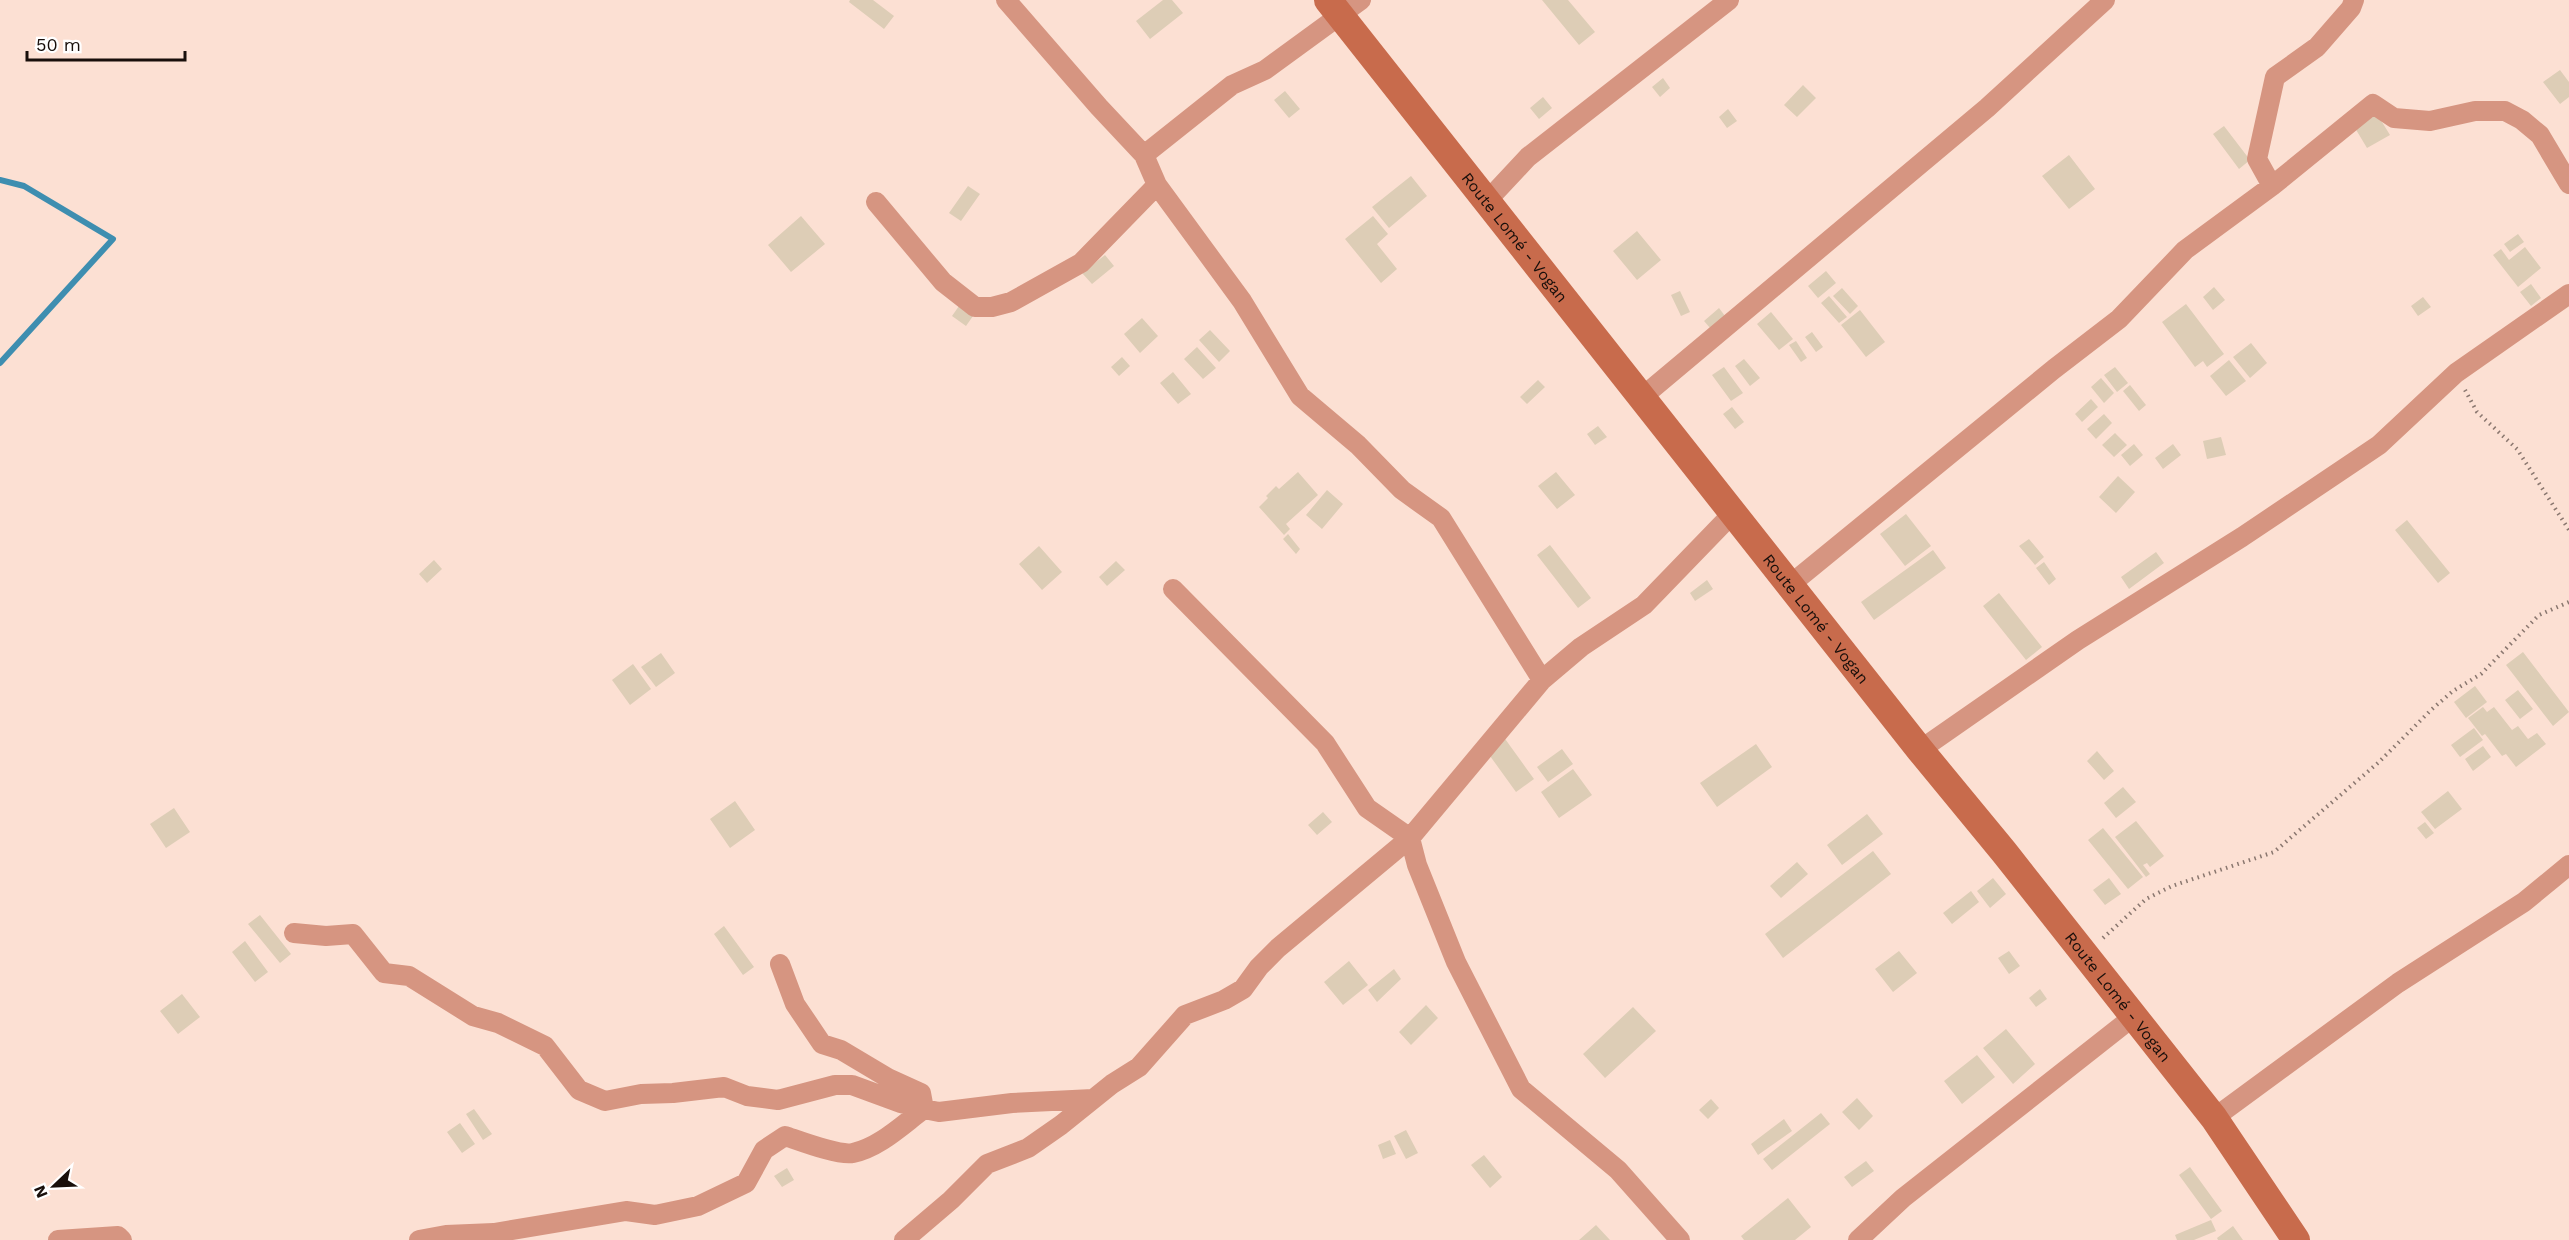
<svg xmlns="http://www.w3.org/2000/svg" width="2569" height="1240" font-family="'Work Sans',sans-serif">
	<style>
		.lines { fill: none; stroke-linecap: round; stroke-linejoin: round }
		.stream { stroke: #3e8eb0; stroke-width: 6 }
		.building { fill: #ddcdb6 }
		.path { stroke: #8a776f; stroke-width: 4; stroke-dasharray: 1.5 4.5; stroke-linecap: butt }
		.street { stroke: #d69581; stroke-width: 20 }
		.secondary { stroke: #c86b4c; stroke-width: 28 }
		.labels { text-anchor: middle; stroke-width: 4.5; stroke-linejoin: round; paint-order: stroke }
		.street-label { font-size: 16px; fill: #180f0b; stroke: #fff }
	</style>
	<rect width="100%" height="100%" fill="#fce0d3"/>
	<g class="lines">
		<path class="stream" d="M0,180L24,186L113,239L0,363"/>
	</g>
	<path class="building" d="M850,0H873L894,16L884,29L849,2Z
		M1163,0H1172L1183,13L1150,39L1136,21Z
		M1542,0H1568L1595,32L1579,45Z
		M2560,70L2569,82V97L2560,104L2543,82Z
		M1663,78L1670,88L1660,97L1652,87Z
		M1803,85L1816,98L1797,117L1784,105Z
		M1285,91L1300,109L1289,118L1274,100Z
		M1543,97L1552,108L1539,119L1530,108Z
		M1728,109L1737,121L1727,128L1719,117Z
		M2374,109L2390,135L2367,148L2352,123Z
		M2224,126L2250,160L2239,169L2213,134Z
		M2069,155L2095,189L2069,209L2042,176Z
		M1411,176L1427,196L1389,228L1372,207Z
		M968,186L980,194L961,221L949,213Z
		M801,216L825,244L791,272L768,245Z
		M1373,216L1388,234L1377,244L1397,269L1381,283L1345,239Z
		M1637,231L1661,260L1637,280L1613,251Z
		M2518,234L2524,242L2510,252L2504,244Z
		M2525,247L2541,268L2518,287L2493,255L2501,249L2509,260Z
		M1105,255L1114,266L1092,284L1082,273Z
		M1826,271L1836,283L1818,298L1808,286Z
		M2531,284L2541,298L2531,306L2520,292Z
		M2214,287L2225,300L2213,310L2203,297Z
		M1842,288L1858,306L1850,314L1833,296Z
		M1680,291L1690,312L1681,316L1671,295Z
		M1829,296L1847,317L1839,323L1821,303Z
		M2423,297L2431,307L2418,316L2411,306Z
		M2186,304L2224,354L2207,367L2203,361L2195,367L2162,322Z
		M959,306L973,316L966,326L952,316Z
		M1719,308L1725,316L1711,329L1704,321Z
		M1860,310L1885,342L1866,357L1841,325Z
		M1771,312L1793,339L1779,350L1757,324Z
		M1142,318L1158,336L1140,353L1124,334Z
		M1210,330L1230,351L1219,362L1199,340Z
		M1812,332L1823,347L1816,352L1805,337Z
		M1796,341L1807,358L1801,362L1789,345Z
		M2251,343L2267,363L2250,378L2233,357Z
		M1197,347L1216,368L1203,379L1184,359Z
		M1122,357L1130,366L1119,376L1111,367Z
		M1744,359L1760,378L1750,386L1735,366Z
		M2229,360L2246,381L2226,396L2210,376Z
		M1724,367L1743,393L1731,401L1712,375Z
		M2115,367L2128,383L2117,392L2104,375Z
		M1173,372L1191,394L1178,404L1160,383Z
		M2101,378L2114,393L2104,403L2091,387Z
		M1538,380L1545,387L1527,404L1520,397Z
		M2130,385L2146,405L2139,411L2123,391Z
		M2091,399L2098,407L2082,422L2075,414Z
		M1732,407L1744,422L1735,429L1723,414Z
		M2104,414L2112,423L2096,439L2087,429Z
		M1598,426L1607,437L1595,445L1587,434Z
		M2115,433L2127,445L2114,457L2102,445Z
		M2221,437L2226,455L2207,459L2203,441Z
		M2134,444L2143,455L2130,466L2121,455Z
		M2173,444L2181,455L2163,469L2155,458Z
		M1298,472L1318,495L1286,524L1290,529L1284,535L1259,507L1268,498L1266,496L1276,486L1279,489Z
		M1556,472L1575,495L1557,509L1538,486Z
		M2118,476L2135,492L2116,513L2099,497Z
		M1327,490L1343,504L1322,529L1306,515Z
		M1906,514L1931,546L1905,566L1880,534Z
		M2407,520L2450,573L2438,583L2395,530Z
		M1288,534L1300,549L1296,554L1283,539Z
		M2029,539L2044,557L2035,565L2019,546Z
		M1550,545L1591,598L1578,608L1537,555Z
		M1039,546L1062,572L1042,590L1019,564Z
		M1933,550L1946,568L1874,620L1861,602Z
		M2156,552L2164,563L2129,589L2121,577Z
		M434,560L442,569L427,583L419,574Z
		M1116,561L1125,570L1107,586L1099,577Z
		M2044,562L2056,579L2049,585L2036,568Z
		M1707,580L1713,589L1695,601L1690,593Z
		M1999,593L2042,647L2026,660L1983,606Z
		M2523,652L2569,712L2553,726L2506,665Z
		M661,653L675,673L656,687L641,667Z
		M633,664L651,689L630,705L612,680Z
		M2475,686L2487,702L2466,718L2454,702Z
		M2518,690L2533,709L2520,719L2505,700Z
		M2483,707L2487,712L2494,707L2512,730L2518,726L2528,739L2537,733L2546,744L2516,767L2506,754L2502,756L2485,734L2482,736L2468,718Z
		M2474,728L2483,740L2460,757L2451,745Z
		M1503,736L1534,779L1516,792L1485,749Z
		M1756,744L1772,767L1717,807L1700,783Z
		M2483,746L2491,757L2473,771L2465,759Z
		M1562,749L1573,764L1548,782L1537,767Z
		M2097,751L2114,771L2104,780L2087,761Z
		M1573,769L1592,795L1559,818L1541,792Z
		M2123,787L2136,802L2116,818L2104,803Z
		M2448,791L2462,809L2435,829L2421,812Z
		M735,801L755,830L730,848L710,819Z
		M174,808L190,832L166,848L150,824Z
		M1323,812L1332,822L1317,835L1308,825Z
		M1867,814L1883,834L1842,865L1827,845Z
		M2136,821L2164,856L2150,867L2147,863L2143,865L2150,874L2146,877L2115,837Z
		M2425,822L2434,833L2426,839L2417,828Z
		M2103,828L2143,877L2128,889L2088,840Z
		M1873,851L1891,874L1783,958L1765,934Z
		M1797,862L1808,874L1781,898L1770,886Z
		M1993,878L2006,894L1990,908L1977,891Z
		M2109,878L2121,894L2105,905L2093,890Z
		M1971,891L1979,902L1952,924L1943,913Z
		M260,915L291,954L280,963L248,924Z
		M724,926L754,967L743,975L714,934Z
		M245,941L268,972L255,982L232,952Z
		M1899,951L1917,973L1893,992L1875,969Z
		M2009,951L2020,966L2009,974L1998,958Z
		M1349,961L1368,985L1343,1005L1324,982Z
		M1394,969L1401,979L1377,1002L1368,990Z
		M2040,989L2047,999L2036,1007L2029,998Z
		M182,994L200,1017L178,1034L160,1011Z
		M1426,1005L1438,1018L1411,1045L1399,1032Z
		M1633,1007L1656,1031L1605,1078L1583,1054Z
		M2006,1029L2035,1064L2013,1084L1983,1048Z
		M1977,1055L1995,1077L1962,1104L1944,1081Z
		M1857,1098L1873,1116L1859,1130L1842,1112Z
		M1711,1099L1719,1108L1708,1119L1699,1110Z
		M474,1109L492,1134L483,1140L466,1114Z
		M1821,1113L1830,1124L1772,1170L1763,1159Z
		M1784,1119L1792,1131L1758,1155L1751,1144Z
		M460,1123L475,1144L462,1153L447,1132Z
		M1406,1130L1418,1153L1406,1159L1394,1136Z
		M1390,1140L1396,1154L1383,1159L1378,1145Z
		M1484,1155L1502,1177L1490,1188L1471,1165Z
		M1866,1161L1874,1171L1852,1187L1844,1177Z
		M2190,1167L2222,1211L2211,1219L2179,1175Z
		M787,1168L794,1180L782,1187L774,1176Z
		M1788,1198L1811,1227L1795,1240H1744L1741,1236Z
		M2211,1220L2216,1231L2194,1240H2177L2175,1235Z
		M1596,1225L1610,1240H1579Z
		M2233,1226L2243,1240H2218L2217,1238Z"/>
	<g class="lines">
		<path class="path" d="M2465,390L2477,412L2517,449L2569,530
			M2103,938L2146,899L2172,886L2274,852L2379,762L2431,710L2453,691L2481,674L2539,615L2569,602"/>
		<path class="street" d="M1006,0L1099,107L1144,155L1157,185L1242,301L1300,396L1358,445L1402,490L1441,518L1542,680
			M1144,155L1232,85L1265,70L1361,0
			M2272,186L2257,159L2275,77L2317,47L2351,8L2354,0
			M876,202L943,282L975,307H992L1011,302L1081,263L1157,185
			M1486,202L1528,157L1729,0
			M1641,398L1987,108L2105,0
			M1791,584L2054,369L2119,319L2185,250L2272,186L2373,104L2394,118L2430,121L2475,111H2505L2522,120L2540,135L2569,184
			M1173,589L1325,743L1367,808L1410,838L1417,865L1456,962L1521,1089L1618,1170L1680,1240
			M1920,750L2078,640L2242,537L2379,445L2456,373L2569,294
			M294,933L326,936L353,934L384,973L409,976L473,1016L498,1023L545,1046L579,1090L605,1101L641,1094L673,1093L724,1087L747,1096L778,1100L835,1085H852L901,1103L924,1109L921,1093L888,1078L841,1050L822,1044L795,1004L780,964
			M2214,1118L2398,983L2524,902L2569,865
			M58,1240L118,1236L122,1240
			M419,1240L446,1235L494,1233L626,1211L655,1215L698,1206L746,1183L764,1150L785,1136C800,1141 839,1156 853,1153C880,1147 902,1125 924,1109L939,1112L1012,1103L1093,1099
			M904,1240L951,1200L987,1164L1028,1148L1061,1125L1112,1084L1139,1067L1185,1015L1224,1000L1243,989L1259,967L1278,948L1410,838L1542,680L1581,647L1644,605L1733,513
			M1858,1240L1903,1198L2133,1017"/>
		<path class="secondary" id="s1" d="M1328,0L1920,750L2004,852L2214,1118L2296,1240"/>
	</g>
	<g class="labels">
		<g class="street-label">
			<text dy="6" stroke="none"><textPath href="#s1" startOffset="302">Route Lomé - Vogan</textPath></text>
			<text dy="6" stroke="none"><textPath href="#s1" startOffset="788">Route Lomé - Vogan</textPath></text>
			<text dy="6" stroke="none"><textPath href="#s1" startOffset="1272">Route Lomé - Vogan</textPath></text>
		</g>
	</g>
	<g transform="translate(54 1186) rotate(247)" stroke="#ffffff" stroke-width="4.5" paint-order="stroke">
	<path d="M0-4.5L10 22L0 15L-10 22Z" fill="#180f0b"/>
	<text y="-9" font-size="16" font-weight="bold" text-anchor="middle" fill="#180f0b">N</text>
	</g>
	<path d="M27 51v9h158v-9" fill="none" stroke="#180f0b" stroke-width="3"/>
	<text x="36" y="51" font-size="18" fill="#180f0b" stroke="#ffffff" stroke-width="4.5" paint-order="stroke">50 m</text>
</svg>
